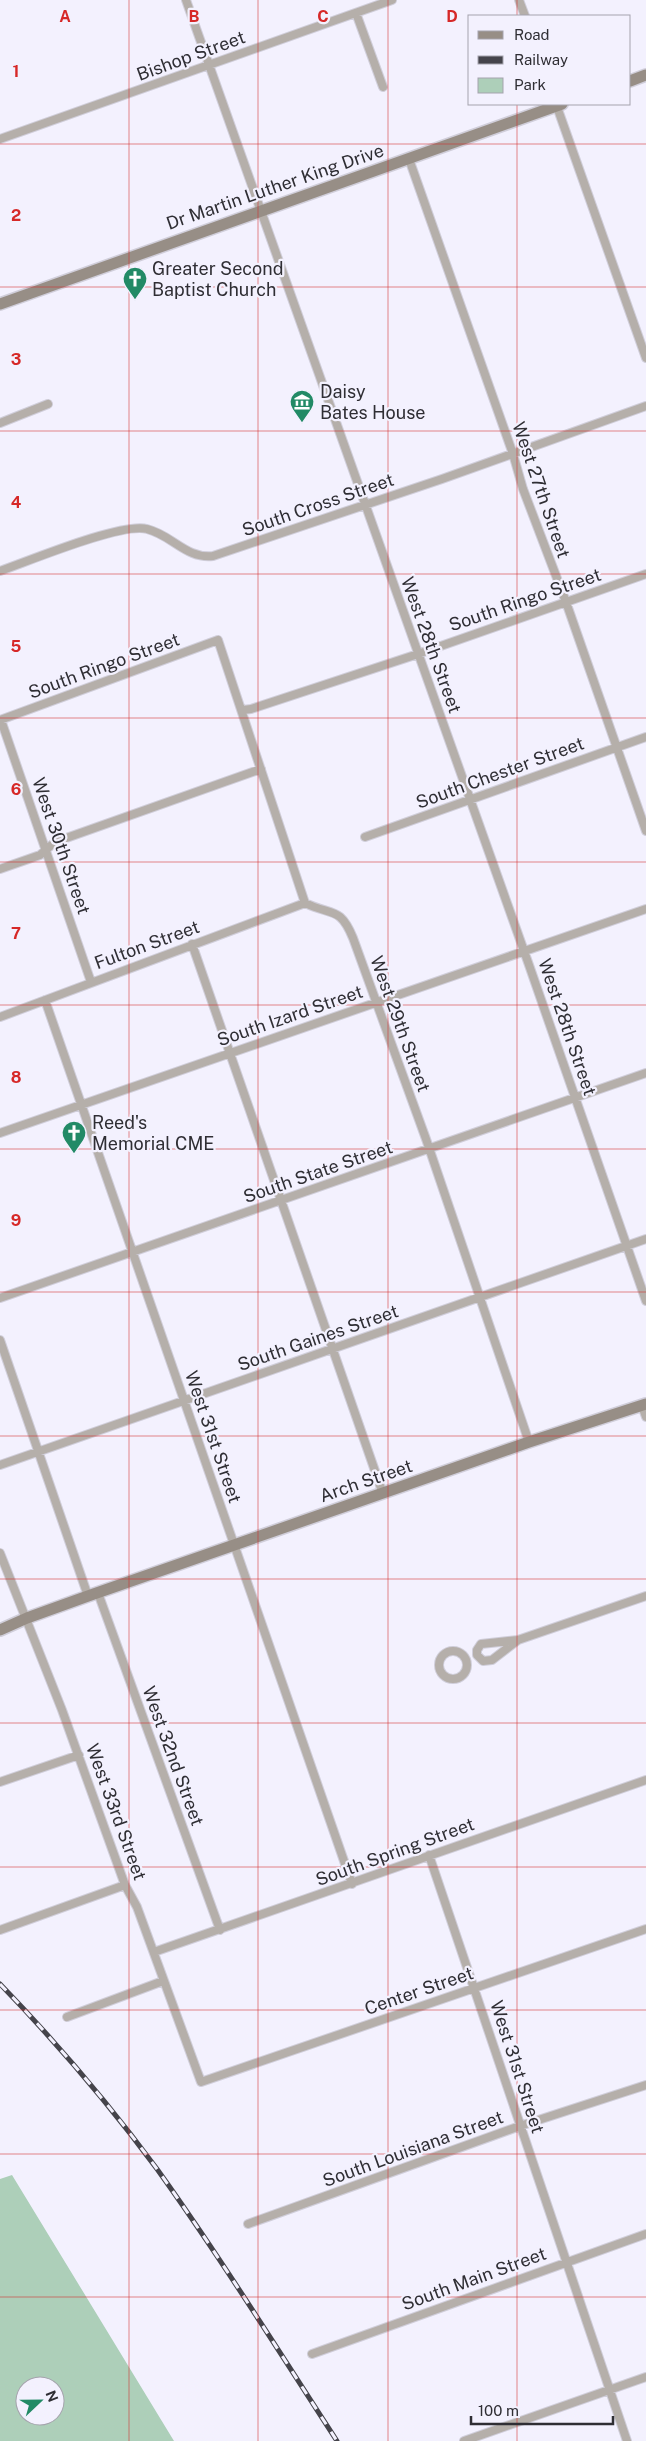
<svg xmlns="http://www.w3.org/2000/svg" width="646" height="2441" font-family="'Public Sans',sans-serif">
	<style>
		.green { fill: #adcfb9; fill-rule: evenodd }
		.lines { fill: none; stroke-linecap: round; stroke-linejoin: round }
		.street-casing { stroke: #d0ceda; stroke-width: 10 }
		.secondary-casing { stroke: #d0ceda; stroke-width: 14 }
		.street { stroke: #b5afaa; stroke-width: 8 }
		.secondary { stroke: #978e86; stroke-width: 11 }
		.rail-casing { stroke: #45444b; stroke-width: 5 }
		.rail { stroke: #f3f1fe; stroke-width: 3; stroke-dasharray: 9; stroke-linecap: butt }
		.grid { fill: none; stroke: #d62828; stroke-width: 1; stroke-opacity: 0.55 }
		.labels { text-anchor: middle; stroke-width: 4.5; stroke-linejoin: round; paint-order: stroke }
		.street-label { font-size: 18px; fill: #2f2e34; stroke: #f3f1fe }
		.poi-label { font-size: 18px; fill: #2f2e34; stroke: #f3f1fe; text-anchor: start }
		.grid-label { font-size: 16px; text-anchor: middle; font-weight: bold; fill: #d62828; stroke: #f3f1fe; stroke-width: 4.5; stroke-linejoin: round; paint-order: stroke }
	</style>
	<rect width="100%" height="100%" fill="#f3f1fe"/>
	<path class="green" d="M12,2175L174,2441H0V2179ZM25,2386H55V2416H25Z"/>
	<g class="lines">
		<defs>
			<path id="street" d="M186,0L529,965L646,1301
				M519,0L525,16
				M356,13L383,87
				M556,104L646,358
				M0,139L392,0
				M409,159L513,454L523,489L566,602L646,831
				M0,423L48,404
				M0,571C29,561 122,522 147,529C172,535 186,559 213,556L442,479L646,406
				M243,710L251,709L418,654L646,574
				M0,720L218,640L305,903C332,916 340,906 353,938L426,1139L529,1442
				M1,720L91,982
				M365,837L646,737
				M0,869L40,855L55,842L261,769
				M192,944L383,1494
				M45,1000L352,1884
				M0,1017L305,903
				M0,1133L646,909
				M0,1298L646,1073
				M0,1340L88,1596
				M642,1406L646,1417
				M0,1465L646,1239
				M0,1553L62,1710L125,1885L137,1907L201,2082L646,1929
				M98,1593L220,1930
				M518,1640L646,1596
				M518,1640L492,1660L483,1661L477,1655V1650L481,1644Z
				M439 1665a14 14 0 1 1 28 0a14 14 0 1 1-28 0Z
				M0,1782L79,1755
				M429,1855L627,2441
				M0,1930L125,1885
				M154,1952L646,1780
				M67,2017L163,1981
				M248,2224L520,2126L646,2085
				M312,2354L646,2234
				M464,2441L646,2377"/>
			<path id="secondary" d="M630,81L646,75
				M0,304L562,104
				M0,1630L27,1618L88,1596L529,1442L646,1404"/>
		</defs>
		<use href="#street" class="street-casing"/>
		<use href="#secondary" class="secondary-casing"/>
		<use href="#street" class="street"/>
		<use href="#secondary" class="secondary"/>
		<defs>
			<path id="rail" d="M0,1984C56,2042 109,2104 157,2169C220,2257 278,2350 337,2441"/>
		</defs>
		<use href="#rail" class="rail-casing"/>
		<use href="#rail" class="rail"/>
	</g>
	<path class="grid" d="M129,0V2441M258,0V2441M388,0V2441M517,0V16M517,104V2441M0,144H646M0,287H646M0,431H646M0,574H646M0,718H646M0,862H646M0,1005H646M0,1149H646M0,1292H646M0,1436H646M0,1579H646M0,1723H646M0,1867H646M0,2010H646M0,2154H646M0,2297H646"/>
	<defs>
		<symbol id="church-pin" viewBox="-11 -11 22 30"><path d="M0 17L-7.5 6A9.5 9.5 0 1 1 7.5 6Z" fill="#228a66" stroke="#f3f1fe"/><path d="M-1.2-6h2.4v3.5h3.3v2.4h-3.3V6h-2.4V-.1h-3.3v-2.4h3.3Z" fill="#fff"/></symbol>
		<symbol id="museum-pin" viewBox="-11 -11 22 30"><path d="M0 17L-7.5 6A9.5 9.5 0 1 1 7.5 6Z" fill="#228a66" stroke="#f3f1fe"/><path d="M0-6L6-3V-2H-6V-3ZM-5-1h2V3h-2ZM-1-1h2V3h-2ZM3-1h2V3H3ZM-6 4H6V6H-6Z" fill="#fff"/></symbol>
	</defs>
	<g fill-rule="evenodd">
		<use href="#church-pin" x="121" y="265" width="28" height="38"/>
		<use href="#museum-pin" x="288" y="388" width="28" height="38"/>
		<use href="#church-pin" x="60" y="1119" width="28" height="38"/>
	</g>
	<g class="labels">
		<g class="street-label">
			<text transform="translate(191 56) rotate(-20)" y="6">Bishop Street</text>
			<text transform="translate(275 187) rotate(-19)" y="6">Dr Martin Luther King Drive</text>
			<text transform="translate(541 490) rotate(71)" y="6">West 27th Street</text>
			<text transform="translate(318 505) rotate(-19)" y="6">South Cross Street</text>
			<text transform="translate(525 600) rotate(-19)" y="6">South Ringo Street</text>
			<text transform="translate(431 645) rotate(70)" y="6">West 28th Street</text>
			<text transform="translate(104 666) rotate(-20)" y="6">South Ringo Street</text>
			<text transform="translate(500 773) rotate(-20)" y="6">South Chester Street</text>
			<text transform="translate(61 846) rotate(71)" y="6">West 30th Street</text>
			<text transform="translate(147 945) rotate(-20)" y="6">Fulton Street</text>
			<text transform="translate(290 1016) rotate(-19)" y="6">South Izard Street</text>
			<text transform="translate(400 1024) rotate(70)" y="6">West 29th Street</text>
			<text transform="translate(567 1027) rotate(71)" y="6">West 28th Street</text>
			<text transform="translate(318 1172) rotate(-19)" y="6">South State Street</text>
			<text transform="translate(318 1338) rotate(-19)" y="6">South Gaines Street</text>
			<text transform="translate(213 1437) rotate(71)" y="6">West 31st Street</text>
			<text transform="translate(366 1481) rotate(-19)" y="6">Arch Street</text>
			<text transform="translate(173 1756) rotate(70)" y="6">West 32nd Street</text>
			<text transform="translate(116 1812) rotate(70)" y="6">West 33rd Street</text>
			<text transform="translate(395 1852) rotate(-20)" y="6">South Spring Street</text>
			<text transform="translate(419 1991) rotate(-19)" y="6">Center Street</text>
			<text transform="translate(517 2067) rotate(72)" y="6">West 31st Street</text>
			<text transform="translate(413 2149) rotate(-20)" y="6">South Louisiana Street</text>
			<text transform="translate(474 2279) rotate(-20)" y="6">South Main Street</text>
		</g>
		<g class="poi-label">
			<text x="152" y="275">Greater Second<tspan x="152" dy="21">Baptist Church</tspan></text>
			<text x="320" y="398">Daisy<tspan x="320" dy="21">Bates House</tspan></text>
			<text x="92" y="1129">Reed's<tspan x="92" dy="21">Memorial CME</tspan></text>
		</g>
	</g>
	<g class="grid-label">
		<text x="65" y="22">A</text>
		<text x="194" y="22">B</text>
		<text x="323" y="22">C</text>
		<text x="452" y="22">D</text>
		<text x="16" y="77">1</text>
		<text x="16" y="221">2</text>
		<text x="16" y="365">3</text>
		<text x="16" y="508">4</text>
		<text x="16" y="652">5</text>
		<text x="16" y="795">6</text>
		<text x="16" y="939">7</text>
		<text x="16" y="1083">8</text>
		<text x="16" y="1226">9</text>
	</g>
	<rect x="468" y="15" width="162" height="90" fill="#f3f1fe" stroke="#a5a3ad"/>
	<rect x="478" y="31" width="25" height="8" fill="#978e86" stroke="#a5a3ad"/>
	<text x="514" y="40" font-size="15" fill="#2f2e34">Road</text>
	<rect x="478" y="56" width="25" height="8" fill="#45444b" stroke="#a5a3ad"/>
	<text x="514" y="65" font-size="15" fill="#2f2e34">Railway</text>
	<rect x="478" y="78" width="25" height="15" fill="#adcfb9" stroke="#a5a3ad"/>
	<text x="514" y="90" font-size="15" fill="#2f2e34">Park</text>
	<g transform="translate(40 2401) rotate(68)"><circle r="24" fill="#f3f1fe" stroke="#a5a3ad"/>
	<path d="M0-4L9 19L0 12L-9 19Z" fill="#228a66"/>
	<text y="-8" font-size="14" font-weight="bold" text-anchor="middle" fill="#2f2e34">N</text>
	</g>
	<path d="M471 2416v8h142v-8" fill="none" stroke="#2f2e34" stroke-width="2.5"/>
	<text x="478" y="2416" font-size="15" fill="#2f2e34" stroke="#f3f1fe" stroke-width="4" paint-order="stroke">100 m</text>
</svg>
